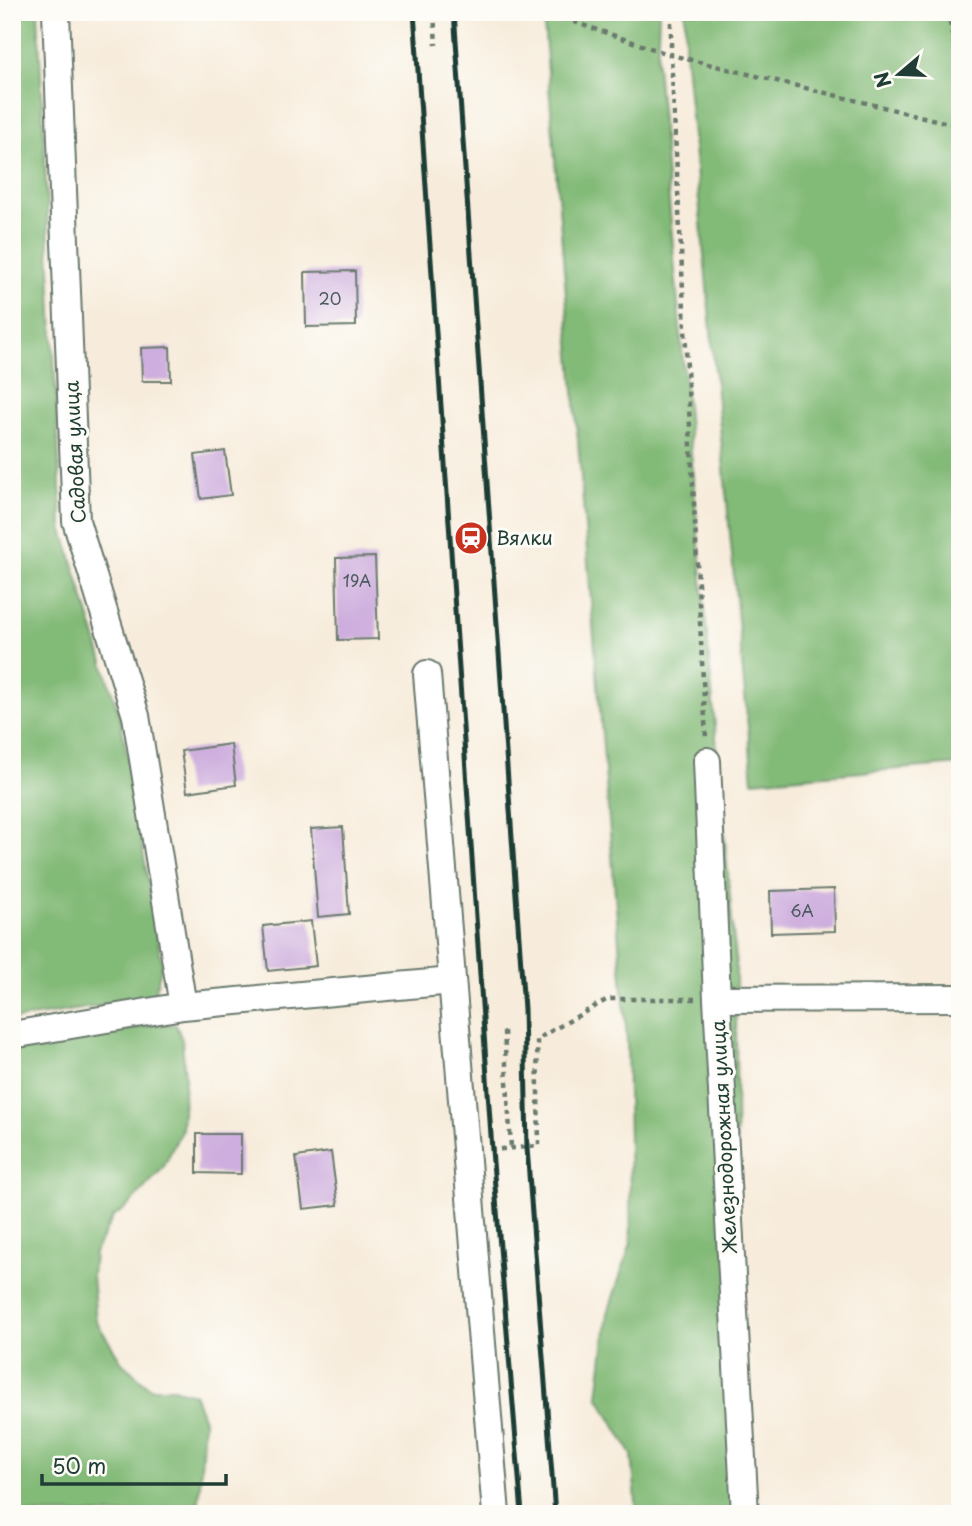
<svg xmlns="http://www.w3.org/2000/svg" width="972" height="1526" font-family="'Playpen Sans',sans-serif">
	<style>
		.forest { fill: #82ba77; stroke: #507c56; stroke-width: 2 }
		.building { fill: #ceaede }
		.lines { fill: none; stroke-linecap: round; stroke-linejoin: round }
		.street-casing { stroke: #6b7a6e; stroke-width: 30 }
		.path { stroke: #6b7a6e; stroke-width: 4.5; stroke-dasharray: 5 5; stroke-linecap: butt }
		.street { stroke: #fff; stroke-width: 26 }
		.rail { stroke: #1f3d34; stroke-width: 5 }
		.labels { text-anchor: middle; stroke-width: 6; stroke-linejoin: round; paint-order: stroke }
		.number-label { font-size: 16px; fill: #4b595e }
		.street-label { font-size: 19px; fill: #1f3d34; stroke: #fdfcf7 }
		.poi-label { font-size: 19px; fill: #1f3d34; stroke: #fdfcf7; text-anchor: start }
	</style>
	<rect width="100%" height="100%" fill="#fdfcf7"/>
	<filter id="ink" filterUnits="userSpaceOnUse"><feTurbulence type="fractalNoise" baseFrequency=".0143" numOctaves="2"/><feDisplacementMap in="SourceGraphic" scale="14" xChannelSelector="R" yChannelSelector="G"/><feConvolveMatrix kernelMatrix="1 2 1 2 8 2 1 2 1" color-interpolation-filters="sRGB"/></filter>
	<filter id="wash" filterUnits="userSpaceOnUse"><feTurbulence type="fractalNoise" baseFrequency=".00686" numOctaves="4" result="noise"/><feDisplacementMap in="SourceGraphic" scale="28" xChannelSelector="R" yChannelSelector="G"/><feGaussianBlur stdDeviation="1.57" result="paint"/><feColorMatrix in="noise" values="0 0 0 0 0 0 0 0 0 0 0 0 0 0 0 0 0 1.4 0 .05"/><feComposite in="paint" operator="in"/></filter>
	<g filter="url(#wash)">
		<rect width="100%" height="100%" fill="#f7ecdb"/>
		<path class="forest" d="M12,12H38L62,527L121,721L162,964L154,997L12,1020Z
			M543,12H659L657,65L736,966L737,1514H637L632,1455L598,1396L608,1313L631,1243L627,1041Z
			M685,12H960V764L753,781L685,51Z
			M158,1024L176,1025L182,1040L185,1077L182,1129L163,1168L127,1207L113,1217L94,1253L92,1276L96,1321L123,1364L150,1388H173L194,1394L204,1420L198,1514H12V1048Z"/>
		<g id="blocks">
			<path class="building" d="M355,271L356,326L306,327L305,272Z
				M170,347L171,381H142L141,348Z
				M225,451L231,495L201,499L195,455Z
				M375,557L378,639L338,640L336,558Z
				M231,744L236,785L187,792L181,751Z
				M343,827L349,914L318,917L311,829Z
				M834,889L835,931L771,933L770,891Z
				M311,921L316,966L268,971L263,926Z
				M197,1134H241V1174L197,1173Z
				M331,1152L338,1205L303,1209L296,1157Z"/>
		</g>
	</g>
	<g filter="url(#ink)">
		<use href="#blocks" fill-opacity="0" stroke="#6b7a6e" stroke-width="2"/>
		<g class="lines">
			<defs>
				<path id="street" d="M56,12L76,521L136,716L183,1006
					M427,674L496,1514
					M707,761L717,999L745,1514
					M717,999L960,998
					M12,1035L183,1006L452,981"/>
			</defs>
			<use href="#street" class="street-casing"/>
			<path class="path" d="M361,12V15L541,12
				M545,12L671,55L960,126
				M671,12V55L706,739
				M948,12L960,78
				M434,13L436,45
				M504,1031L511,1148
				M490,1150L539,1146L537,1039L608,999H695"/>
			<use href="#street" class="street"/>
			<path class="rail" d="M414,12L492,1150L522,1514
				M454,12L524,1009L527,1148L555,1514"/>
		</g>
	</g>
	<defs>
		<symbol id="station-disc" viewBox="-11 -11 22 22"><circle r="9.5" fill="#c8321e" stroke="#fdfcf7"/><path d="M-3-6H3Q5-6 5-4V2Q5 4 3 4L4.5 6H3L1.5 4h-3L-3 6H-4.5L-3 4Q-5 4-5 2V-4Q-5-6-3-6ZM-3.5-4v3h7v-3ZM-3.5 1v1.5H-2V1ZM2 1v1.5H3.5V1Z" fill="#fff"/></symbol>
	</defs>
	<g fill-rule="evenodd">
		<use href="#station-disc" x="452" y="519" width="38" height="38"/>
	</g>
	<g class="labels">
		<g class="number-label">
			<text x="330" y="305">20</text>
			<text x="357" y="587">19А</text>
			<text x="802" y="917">6А</text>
		</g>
		<g class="street-label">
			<text transform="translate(75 452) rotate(-93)" y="7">Садовая улица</text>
			<text transform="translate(724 1137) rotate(-93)" y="7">Железнодорожная улица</text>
		</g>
		<g class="poi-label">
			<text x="496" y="545">Вялки</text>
		</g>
	</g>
	<rect width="972" height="1526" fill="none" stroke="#fdfcf7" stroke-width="42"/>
	<g transform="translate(899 74) rotate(251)" stroke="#fdfcf7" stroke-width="5" paint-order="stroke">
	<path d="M0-5L12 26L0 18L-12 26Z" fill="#1f3d34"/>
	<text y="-10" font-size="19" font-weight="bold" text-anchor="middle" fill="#1f3d34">N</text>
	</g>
	<path d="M42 1474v10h184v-10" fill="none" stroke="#1f3d34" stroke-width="3.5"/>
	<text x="52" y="1474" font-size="21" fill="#1f3d34" stroke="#fdfcf7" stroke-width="5" paint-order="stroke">50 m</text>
</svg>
